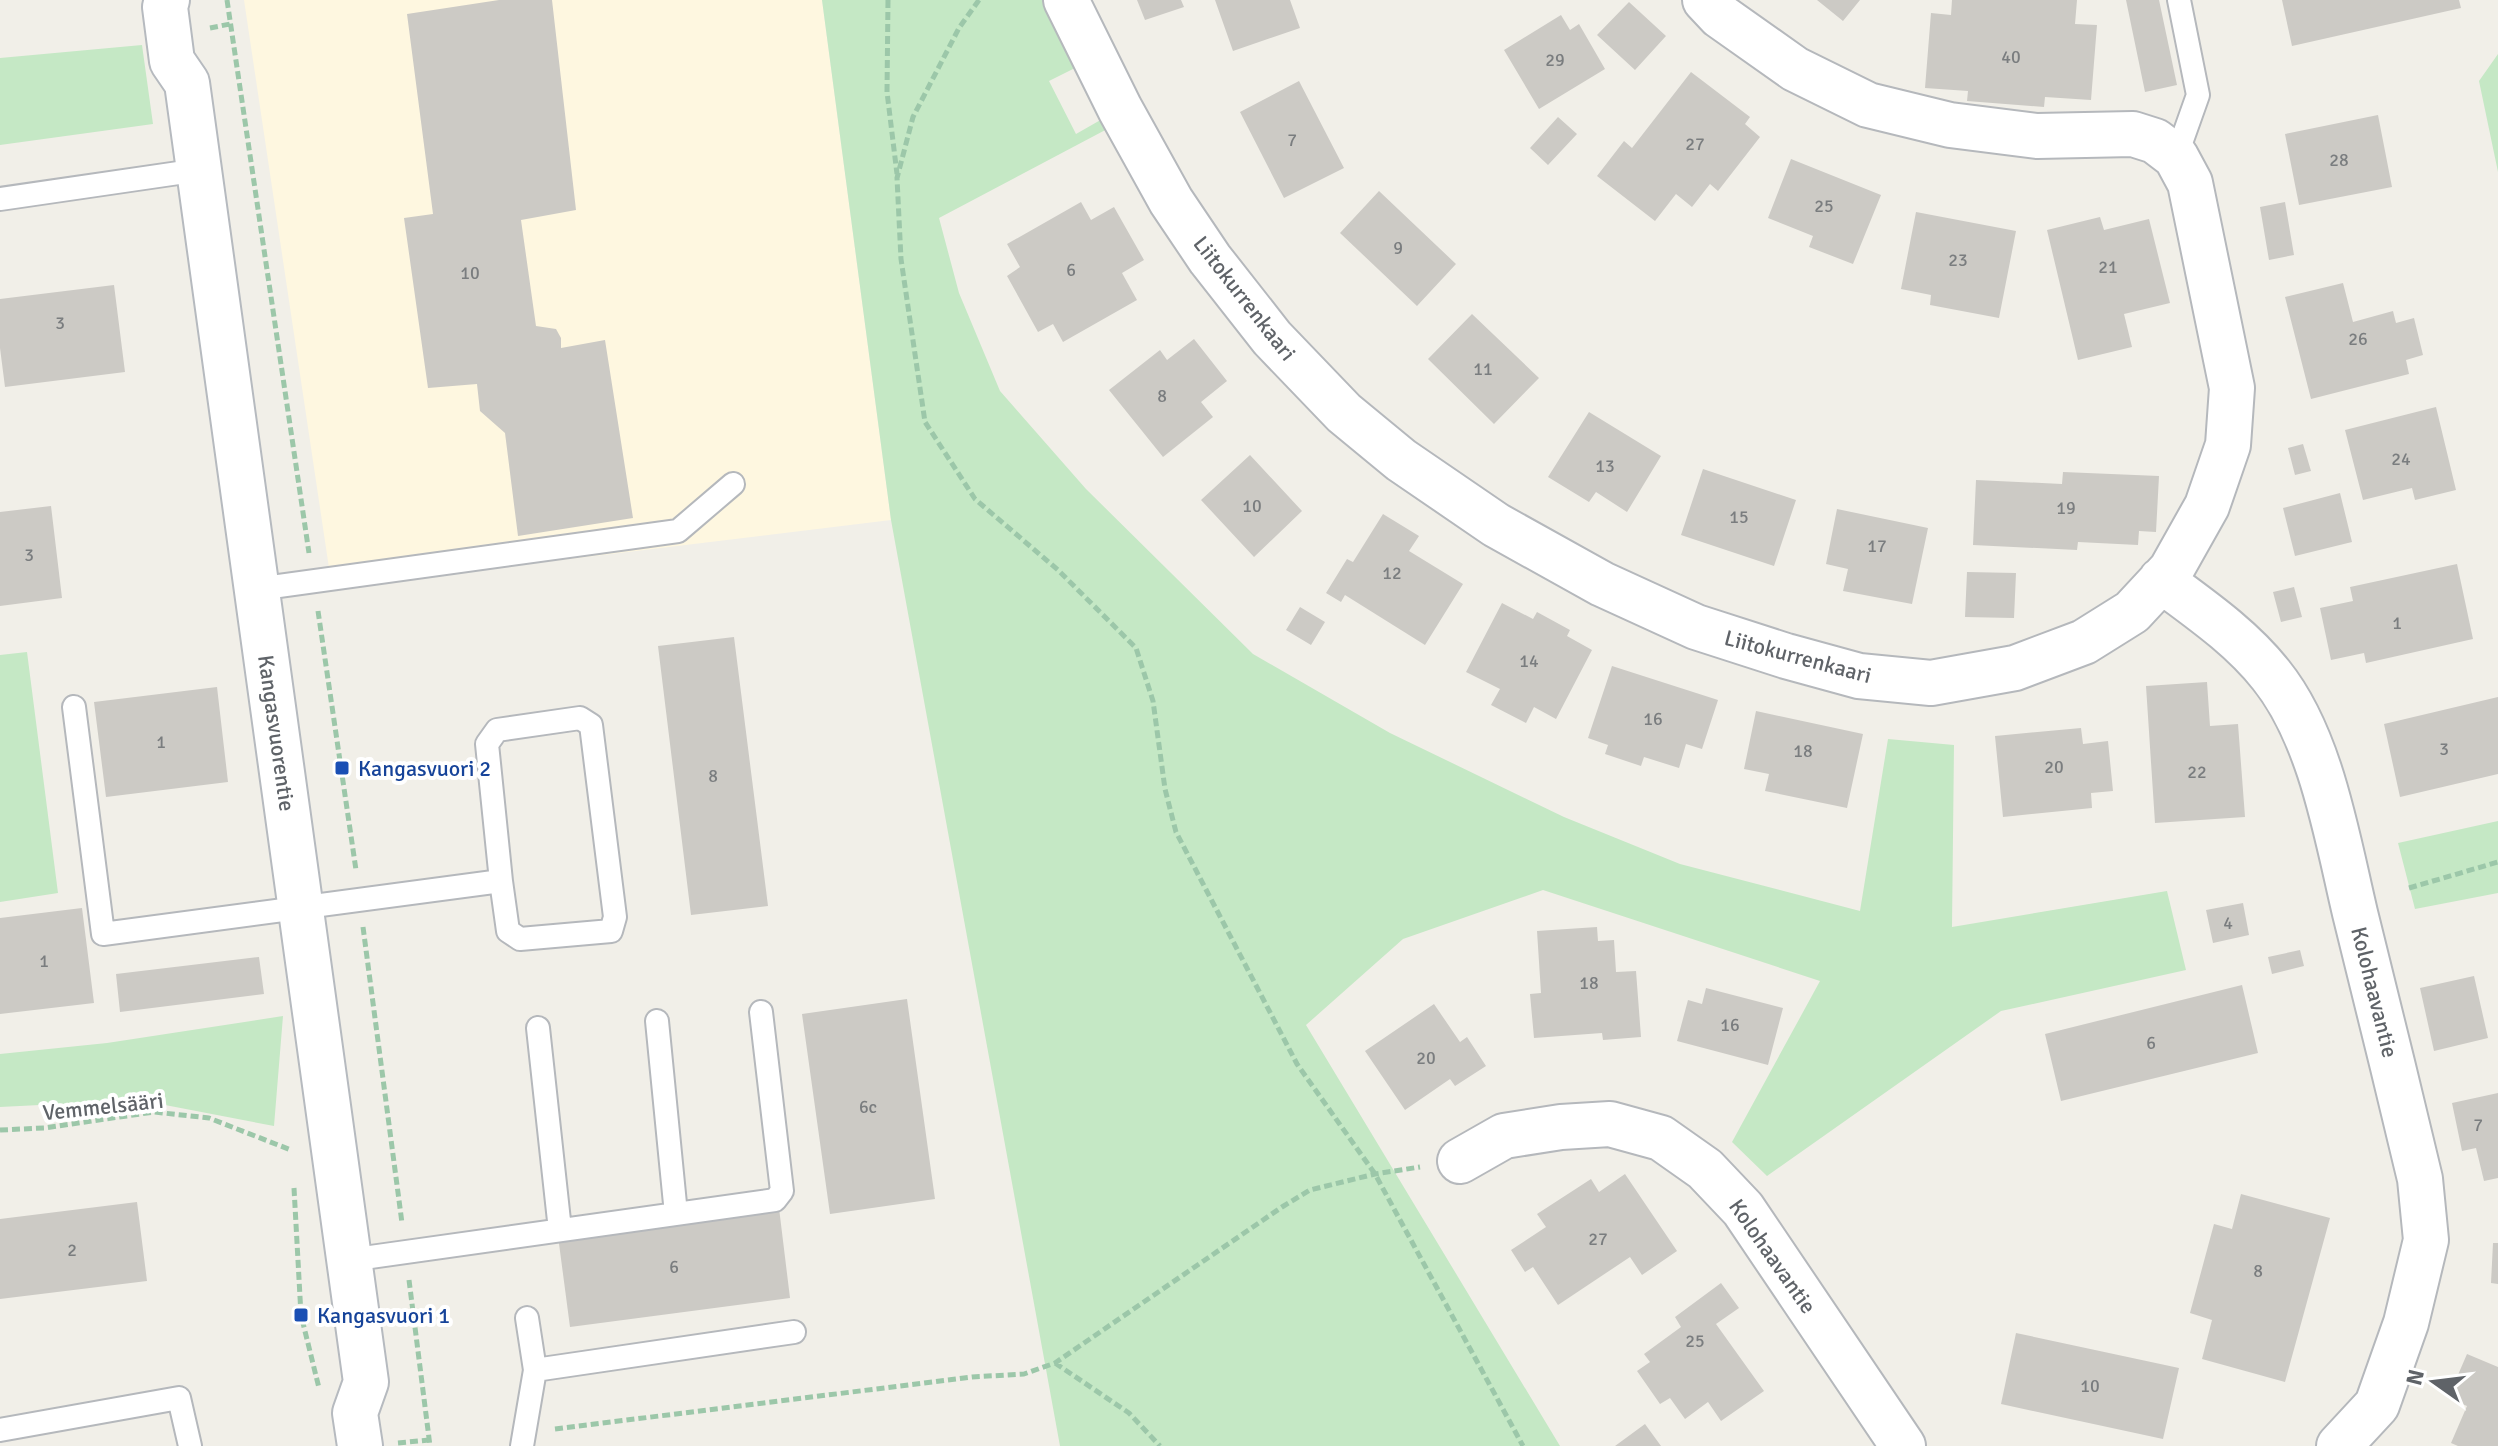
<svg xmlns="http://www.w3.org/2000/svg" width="2498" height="1446" font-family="Signika,sans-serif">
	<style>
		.commercial { fill: #fef7e0 }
		.green { fill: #c5e8c5 }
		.building { fill: #cccac5 }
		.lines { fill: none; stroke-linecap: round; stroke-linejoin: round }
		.lane-casing { stroke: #b5b8bc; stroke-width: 26 }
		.street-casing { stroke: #b5b8bc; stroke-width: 48 }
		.secondary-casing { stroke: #b6babf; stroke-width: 48 }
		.path { stroke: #9cc7a9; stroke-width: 5; stroke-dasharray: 8 4; stroke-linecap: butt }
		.lane { stroke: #fff; stroke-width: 22 }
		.street { stroke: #fff; stroke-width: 44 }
		.secondary { stroke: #fff; stroke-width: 44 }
		.transit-dot { fill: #1a4fb4; stroke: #fff; stroke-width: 3 }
		.labels { text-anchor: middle; stroke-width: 8; stroke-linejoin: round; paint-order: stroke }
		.number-label { font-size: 18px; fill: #7a7d7f }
		.street-label { font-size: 22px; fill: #5f6368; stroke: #fff }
		.transit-label { font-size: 22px; fill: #164399; stroke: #fff; text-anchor: start }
	</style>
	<rect width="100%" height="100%" fill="#f1efe8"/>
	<path class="commercial" d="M244,0H822L891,520L332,588Z"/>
	<path class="green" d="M822,0H1044L1081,65L1049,81L1076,134L1104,118L1111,127L939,218L959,293L1000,391L1086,489L1253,654L1390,733L1564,817L1680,864L1860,911L1888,739L1954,745L1952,927L2167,891L2186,970L2001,1011L1767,1176L1732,1142L1820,981L1543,890L1403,939L1306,1025L1560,1446H1060L891,520Z
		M142,45L153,124L0,145V58Z
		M2498,54V172L2479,81Z
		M27,652L58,893L0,902V655Z
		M2498,821V893L2415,909L2398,843Z
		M283,1016L274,1126L139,1100L0,1107V1054L107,1043Z"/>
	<path class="building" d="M499,0H552L576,210L521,220L536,326L556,329L561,338V348L605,340L633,518L518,536L505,433L480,411L477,384L428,388L404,218L433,214L407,14Z
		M1137,0H1181L1184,7L1145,20Z
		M1215,0H1290L1300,28L1233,51Z
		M1817,0H1860L1843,21Z
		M1952,0H2077L2075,24L2097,25L2091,100L2045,97L2044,107L1967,101L1968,91L1925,88L1931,13L1951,15Z
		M2126,0H2159L2177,85L2145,92Z
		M2282,0H2459L2461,8L2292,46Z
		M1629,2L1666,36L1635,70L1597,35Z
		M1561,15L1570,30L1579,24L1605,69L1539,109L1504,50Z
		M1691,72L1750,117L1745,124L1760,137L1718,191L1710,184L1692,207L1676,194L1655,221L1597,176L1624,141L1632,148Z
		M1299,81L1344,168L1284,198L1240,112Z
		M2378,115L2392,187L2299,205L2285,134Z
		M1558,117L1577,134L1548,165L1530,148Z
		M1791,159L1881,195L1853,264L1809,247L1813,236L1768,218Z
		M1379,191L1456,264L1417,306L1340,233Z
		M1081,202L1091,220L1114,207L1144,260L1122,273L1137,300L1063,342L1053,324L1038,332L1007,276L1020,267L1007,244Z
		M2285,202L2294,255L2269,260L2260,207Z
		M1916,212L2016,231L1999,318L1930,305L1931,295L1901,289Z
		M2100,217L2104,230L2149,219L2170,303L2124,314L2132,347L2078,360L2047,230Z
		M2343,283L2353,322L2393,311L2396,323L2414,318L2423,355L2406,360L2409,374L2311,399L2285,297Z
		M114,285L125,372L5,387L0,348V299Z
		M1472,314L1539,378L1494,424L1428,359Z
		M1194,339L1227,381L1201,402L1213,417L1163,457L1109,390L1160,350L1167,360Z
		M2436,407L2456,490L2415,500L2412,488L2363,500L2345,430Z
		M1589,412L1661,456L1627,512L1596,492L1589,502L1548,477Z
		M2303,444L2311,471L2295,475L2288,448Z
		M1250,455L1302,511L1254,557L1201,500Z
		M1703,469L1796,500L1774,566L1681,535Z
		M2063,472L2159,476L2156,532L2139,531L2138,545L2078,542L2077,550L1973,545L1976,480L2062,484Z
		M2340,493L2352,542L2295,556L2283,508Z
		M51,506L62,598L0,606V512Z
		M1837,509L1928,528L1912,604L1843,591L1848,569L1826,564Z
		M1383,514L1419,536L1409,551L1463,584L1425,645L1345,595L1341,602L1326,593L1347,559L1353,562Z
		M2457,564L2473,639L2366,663L2364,653L2331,660L2320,608L2353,601L2350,587Z
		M1967,572L2016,573L2014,618L1965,617Z
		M2294,587L2302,617L2281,622L2273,592Z
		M1502,603L1533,619L1537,612L1570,630L1567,636L1592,650L1556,719L1534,707L1526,723L1491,705L1500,689L1466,672Z
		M1300,607L1325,622L1311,645L1286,630Z
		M734,637L768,906L691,915L658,646Z
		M1612,666L1718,700L1702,749L1686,744L1679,768L1644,757L1641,766L1605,754L1608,745L1588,738Z
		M2207,682L2210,726L2238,724L2245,817L2155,823L2146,686Z
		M217,687L228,782L106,797L94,702Z
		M2498,697V774L2400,797L2384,724Z
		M1756,711L1863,734L1847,808L1765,791L1769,774L1744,769Z
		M2081,728L2083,744L2108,741L2113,791L2091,793L2092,808L2003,817L1995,736Z
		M2243,903L2249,935L2213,943L2206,910Z
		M82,908L94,1003L0,1014V918Z
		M1597,927L1598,941L1614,940L1616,972L1636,971L1641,1037L1603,1040L1602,1033L1534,1038L1530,994L1541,993L1537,931Z
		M2300,950L2304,966L2272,974L2268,957Z
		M259,957L264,994L120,1012L116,974Z
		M2474,976L2488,1038L2434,1051L2420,988Z
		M2242,985L2258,1053L2061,1101L2045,1034Z
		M1706,988L1783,1008L1768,1065L1677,1041L1688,1000L1702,1004Z
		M907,999L935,1199L830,1214L802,1014Z
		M1434,1004L1460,1042L1467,1037L1486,1066L1455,1086L1450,1079L1405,1110L1365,1051Z
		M2498,1093V1178L2484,1181L2476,1148L2462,1151L2452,1103Z
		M1625,1174L1677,1251L1642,1275L1630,1257L1558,1305L1533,1267L1525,1272L1511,1250L1546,1227L1537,1214L1591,1179L1599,1192Z
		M2241,1194L2330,1218L2285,1382L2202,1359L2212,1320L2190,1313L2214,1224L2232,1229Z
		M137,1202L147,1281L0,1299V1219Z
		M779,1208L790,1298L570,1327L558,1236Z
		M2493,1243H2498V1284L2491,1283Z
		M1721,1283L1739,1308L1716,1324L1764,1391L1721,1421L1708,1402L1685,1419L1670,1398L1660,1404L1637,1371L1650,1362L1644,1354L1681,1327L1675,1317Z
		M2016,1333L2179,1368L2163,1439L2001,1404Z
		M2467,1354L2498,1367V1446H2458L2451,1443L2467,1406L2448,1398Z
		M1645,1424L1661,1446H1615Z"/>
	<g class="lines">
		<defs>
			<path id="lane" d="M2176,157L2198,95L2179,0
				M0,199L199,170
				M257,589L678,531L733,484
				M74,707L103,934L501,881L487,744L497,730L580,718L591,725L615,917L611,931L520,939L508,931L501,881
				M657,1021L676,1214
				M538,1028L560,1230
				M349,1260L775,1200L782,1191L761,1012
				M527,1318L535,1370
				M0,1430L179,1398L190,1446
				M522,1446L535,1370L794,1332"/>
			<path id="street" d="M1066,0L1120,109L1171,201L1210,259L1272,338L1344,413L1401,460L1496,525L1602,584L1696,627L1786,656L1859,676L1931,683L2015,668L2084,642L2132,612L2171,570L2207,506L2228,445L2232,388L2190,183L2176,157L2155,141L2133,134L2037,136L1950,125L1868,105L1795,69L1720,16L1705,0
				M2161,580C2200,609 2241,637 2271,675C2321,737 2337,837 2355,913C2377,1002 2399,1090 2420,1179L2426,1240L2406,1323L2377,1405L2339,1446
				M1460,1161L1504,1136L1561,1127L1610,1124L1661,1138L1705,1169L1743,1209L1903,1446"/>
			<path id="secondary" d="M167,0L165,7L172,61L187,83L366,1382L355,1413L360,1446"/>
		</defs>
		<use href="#lane" class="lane-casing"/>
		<use href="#street" class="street-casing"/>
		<use href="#secondary" class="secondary-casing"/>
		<path class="path" d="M227,0L309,553
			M888,0L887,92L897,174
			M979,0L959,28L913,117L897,178L901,259L925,422L975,499L1058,570L1136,648L1153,701L1165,789L1176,832L1297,1064L1375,1174L1523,1446
			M210,28L230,24
			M318,611L356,870
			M2409,888L2498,862
			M363,927L402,1223
			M0,1130L44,1128L154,1112L209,1118L291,1150
			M294,1188L301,1315L319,1388
			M409,1280L430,1446
			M1055,1363L1129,1413L1160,1446
			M555,1429L972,1377L1024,1374L1055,1363L1282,1207L1310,1190L1375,1174L1420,1167
			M398,1443L429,1440"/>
		<use href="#lane" class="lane"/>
		<use href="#street" class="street"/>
		<use href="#secondary" class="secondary"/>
	</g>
	<g class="transit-dot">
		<rect x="334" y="760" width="16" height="16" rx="4"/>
		<rect x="293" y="1307" width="16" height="16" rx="4"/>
	</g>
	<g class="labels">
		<g class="number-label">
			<text x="2011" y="63">40</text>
			<text x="1555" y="66">29</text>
			<text x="1292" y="146">7</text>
			<text x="1695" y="150">27</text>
			<text x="2339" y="166">28</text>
			<text x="1824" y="212">25</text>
			<text x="1398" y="254">9</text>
			<text x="1958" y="266">23</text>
			<text x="2108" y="273">21</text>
			<text x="1071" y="276">6</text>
			<text x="470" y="279">10</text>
			<text x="60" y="329">3</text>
			<text x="2358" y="345">26</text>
			<text x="1483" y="375">11</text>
			<text x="1162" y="402">8</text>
			<text x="2401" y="465">24</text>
			<text x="1605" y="472">13</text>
			<text x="1252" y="512">10</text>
			<text x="2066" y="514">19</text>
			<text x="1739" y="523">15</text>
			<text x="1877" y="552">17</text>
			<text x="29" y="561">3</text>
			<text x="1392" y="579">12</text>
			<text x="2397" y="629">1</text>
			<text x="1529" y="667">14</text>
			<text x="1653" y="725">16</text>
			<text x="161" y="748">1</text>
			<text x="2444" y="755">3</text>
			<text x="1803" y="757">18</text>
			<text x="2054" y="773">20</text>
			<text x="2197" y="778">22</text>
			<text x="713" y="782">8</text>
			<text x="2228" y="929">4</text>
			<text x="44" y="967">1</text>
			<text x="1589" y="989">18</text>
			<text x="1730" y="1031">16</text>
			<text x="2151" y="1049">6</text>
			<text x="1426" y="1064">20</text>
			<text x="868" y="1113">6c</text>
			<text x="2478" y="1131">7</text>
			<text x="1598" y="1245">27</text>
			<text x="72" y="1256">2</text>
			<text x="674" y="1273">6</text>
			<text x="2258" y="1277">8</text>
			<text x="1695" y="1347">25</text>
			<text x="2090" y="1392">10</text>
		</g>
		<g class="street-label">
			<text transform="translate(1245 298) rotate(52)" y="8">Liitokurrenkaari</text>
			<text transform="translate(1798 656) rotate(15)" y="8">Liitokurrenkaari</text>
			<text transform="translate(277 733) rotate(82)" y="8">Kangasvuorentie</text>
			<text transform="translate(2375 992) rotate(76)" y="8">Kolohaavantie</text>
			<text transform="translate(103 1106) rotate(-6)" y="8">Vemmelsääri</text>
			<text transform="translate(1773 1256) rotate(55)" y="8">Kolohaavantie</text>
		</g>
		<g class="transit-label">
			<text x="358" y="776">Kangasvuori 2</text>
			<text x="317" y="1323">Kangasvuori 1</text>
		</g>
	</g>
	<g transform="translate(2434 1382) rotate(284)" stroke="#ffffff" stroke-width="6" paint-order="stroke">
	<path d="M0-6L14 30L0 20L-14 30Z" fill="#5f6368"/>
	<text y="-12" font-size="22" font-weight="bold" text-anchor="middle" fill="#5f6368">N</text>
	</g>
</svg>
